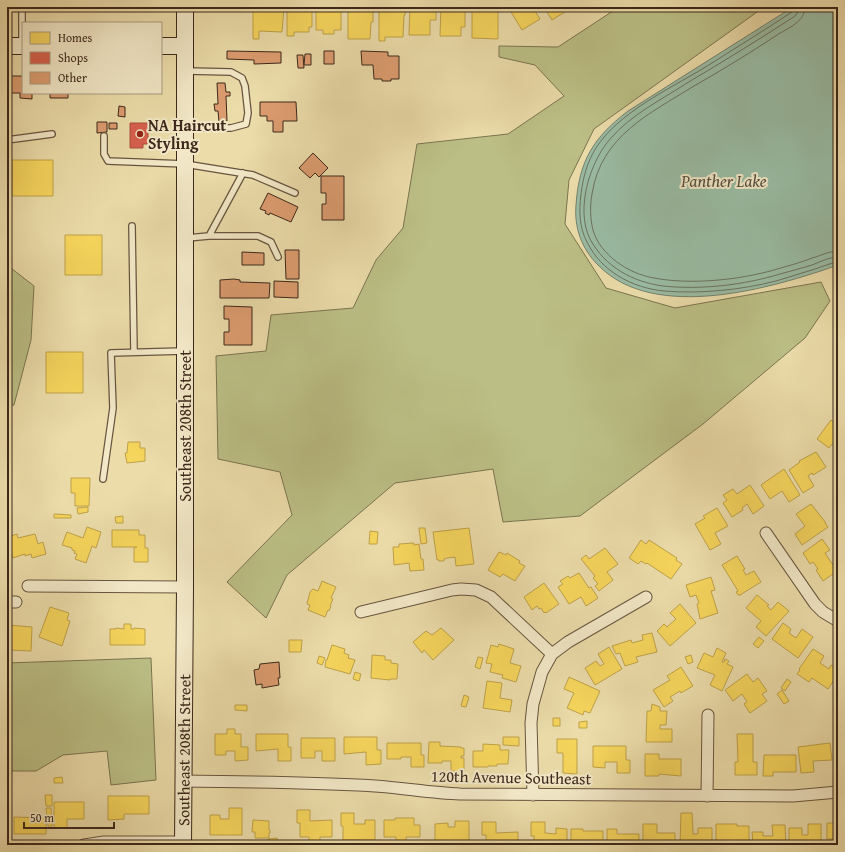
<svg xmlns="http://www.w3.org/2000/svg" width="845" height="852" font-family="'Gentium Book Plus',serif">
	<style>
		.green { fill: #bbbf85; stroke: #7c7450 }
		.water { fill: #99bca4; stroke: #74816e }
		.homes { fill: #f6d55c; stroke: #bea149 }
		.shops { fill: #d6604d; stroke: #a84f3e }
		.lines { fill: none; stroke-linecap: round; stroke-linejoin: round }
		.shore { stroke: #6b7260; stroke-width: 1 }
		.building { fill: #dc9c6f; stroke: #3d281c }
		.service-casing { stroke: #68553f; stroke-width: 8 }
		.minor-casing { stroke: #68553f; stroke-width: 13 }
		.secondary-casing { stroke: #3d281c; stroke-width: 18 }
		.service { stroke: #f2e8c7; stroke-width: 5.5 }
		.minor { stroke: #f2e8c7; stroke-width: 11 }
		.secondary { stroke: #f2e8c7; stroke-width: 16 }
		.poi-dot { fill: #8f2418; stroke: #f2e8c7; stroke-width: 1.5 }
		.labels { text-anchor: middle; stroke-width: 4; stroke-linejoin: round; paint-order: stroke }
		.poi-label { font-size: 16px; font-weight: bold; fill: #3d281c; stroke: #f2e8c7; text-anchor: start }
		.street-label { font-size: 16px; fill: #3d281c; stroke: #f2e8c7 }
		.water-label { font-size: 17px; font-style: italic; fill: #544d3e; stroke: #f2e8c7 }
	</style>
	<rect width="100%" height="100%" fill="#ebdca9"/>
	<filter id="stains"><feTurbulence type="fractalNoise" baseFrequency=".005" numOctaves="4"/><feColorMatrix values="0 0 0 0 .2 0 0 0 0 .09 0 0 0 0 .02 0 0 0 .5 -.17"/></filter>
	<radialGradient id="worn" r=".72"><stop offset=".6" stop-color="#630" stop-opacity="0"/><stop offset="1" stop-color="#630" stop-opacity=".3"/></radialGradient>
	<path class="green" d="M619,7H764L594,129L569,180L565,224L606,288L675,308L821,282L830,301L805,338L703,424L580,516L503,522L493,469L395,483L287,575L266,618L227,582L292,515L280,472L218,459L216,356L266,351L271,315L353,308L376,260L403,228L417,144L508,134L564,96L535,65L499,57V46L558,47Z
		M7,265L34,286L31,340L14,405L7,406Z
		M151,658L156,780L111,785L107,751L63,755L36,771H7V663Z"/>
	<path class="water" d="M793,7H838V265C773,288 654,323 598,265C582,249 574,228 576,205C579,161 593,138 628,111Z"/>
	<path class="homes" d="M252,7H284L282,32L259,31V39H253V11H252Z
		M287,7H312V27H309V32H294V36H287Z
		M316,7H341V30H334V34H323V30H316Z
		M348,7H374V10H373V22H371L370,39H348Z
		M379,7H406L405,15H404L403,37H385V41H379Z
		M410,7H436V20H430V35H409Z
		M441,7H465V27H461V36H440Z
		M472,7H498V39L472,38Z
		M508,7H534L533,8L540,19L522,30Z
		M544,7H573L552,20Z
		M12,160H53V196H12Z
		M65,235H102V275H65Z
		M46,352H83V393H46Z
		M831,420L838,426V437L829,448L817,439Z
		M128,442H140V448H145V461L127,463L125,453H127Z
		M816,452L826,467L813,475L812,473L808,476L814,486L803,493L789,470L800,462L799,461Z
		M784,469L800,495L789,502L782,491L770,499L761,485Z
		M71,478H90L89,506H75V493H71Z
		M750,485L764,506L753,514L747,504L742,508L743,510L732,517L723,503L727,500L723,495L733,489L737,494Z
		M811,504L826,523H825L828,527L802,545L795,534L805,526L796,514Z
		M88,507V512L78,514L77,508Z
		M717,508L728,526L715,533L721,544L710,550L695,524L705,518L703,516Z
		M54,514L71,515V518H54Z
		M123,516V523H116L115,517Z
		M87,527L101,532L96,548L92,546L86,563L75,559L77,554L74,553L75,551L72,550V548L62,545L67,532L83,538Z
		M419,528H425L427,543L421,544Z
		M469,528L474,564L456,566L455,557L447,558L444,559V561H439V560H437L433,532Z
		M112,530H139V535H145V548H148V562H134V548L137,547H112Z
		M370,531L378,532L377,544H369Z
		M17,534L18,538L35,534L38,544L43,542L46,554L32,558L31,554L25,556V554L13,558L8,542L10,541L8,537Z
		M822,539L830,550L825,553L837,571L823,581L816,570L818,569L813,562L810,564L803,553Z
		M641,540L646,544L649,540L677,558L676,560L682,564L671,579L647,563L646,564L641,561L638,564L629,558Z
		M414,543V545L419,544L421,559H423L424,570L410,571L409,563L394,565L393,547H399V544Z
		M605,548L618,564L607,572L613,580L599,591L595,586L598,584L593,578L595,576L581,559L586,555L589,559Z
		M499,552L506,555L507,553L520,561L519,563L525,566L515,581L503,574L500,577L488,570Z
		M737,556L745,569L743,570L746,575L754,571L761,582L740,595H738L736,592L738,591L722,565Z
		M579,573L589,588L591,587L598,598L586,606L581,597L569,604L558,587L563,584L560,581L568,576L570,578Z
		M711,577L715,590L711,591L718,613L700,619L697,604L699,603L696,595L690,597L686,585Z
		M322,581L336,587L331,598L333,599L330,606H331L329,611L328,610L325,617L308,610L310,605L307,604L310,592L313,589L318,591Z
		M544,583L559,604L546,613L545,612L544,613L541,608L539,609L537,606L532,610L524,597Z
		M757,595L769,605L767,606L771,610L778,602L789,611L766,636L756,627L761,621L746,608Z
		M680,604L696,623L670,646L657,631L664,624L667,627L676,619L670,613Z
		M50,607L69,613L67,620L70,621L62,646L39,637Z
		M783,623L791,629L789,633L796,638L802,629L813,637L798,658L772,639Z
		M124,624H131V629H134V628L145,629V645H110V629H116V628L124,629Z
		M7,625L32,627L31,651L10,650V645H9L10,638H7Z
		M441,628L454,640L433,660L424,650L422,653L413,642L426,631L432,635Z
		M652,633L657,652L636,657L638,662L625,666L620,653L616,654L612,646L631,640L632,643L643,640L642,635Z
		M759,637L764,641L758,648L753,644Z
		M289,640H302L301,652H289Z
		M499,644L514,649L510,663L521,666L516,682L502,678L503,675L490,672L492,664L486,663L491,645L498,647Z
		M332,645L345,649L344,653L349,655L348,658L355,660L350,674L325,667L326,660H327Z
		M609,647L622,669L595,685L585,668L596,661L600,666L604,664L598,654Z
		M717,648L726,653L722,662H724L725,659L729,661L727,664L733,667L722,691L710,685L715,675L697,668L704,653L713,657Z
		M813,649L824,656L820,663L829,669L831,665L838,670V674L828,689L812,678L809,682L797,674L800,670L799,669Z
		M372,655L385,656V660H391V663L398,664L397,679H390V680L371,678Z
		M691,655L693,662L688,664L685,657Z
		M319,656L325,658L322,665L317,663Z
		M478,657L483,658L480,669L475,667Z
		M681,667L693,686L681,693L680,691L670,697L673,701L664,707L653,690L670,680L667,676Z
		M355,672L361,674L359,681L353,679Z
		M747,674L753,682L758,678L767,691L762,694L767,701L750,713L744,704L747,702L742,694L733,701L725,690Z
		M569,677L600,691L590,713L584,711L583,715L567,708L574,693L564,689Z
		M787,679L791,682L785,691L781,688Z
		M487,681L502,683L500,698L512,700L510,712L483,708Z
		M782,690L789,701L784,704L777,694Z
		M464,695L469,697L466,707L461,706Z
		M652,704L660,707V711H667L666,725H660V729H672V742H646L647,711H651Z
		M235,705H247V711L235,710Z
		M553,718H560V726H553Z
		M587,721V728H579V722Z
		M227,729H235V734H241V747H248V760L235,761V751H226V755H215V734H227Z
		M256,734H288V747H291V761H278V749L256,751Z
		M737,734H753V762H757V775H735V762H738Z
		M344,737H377V750H381V764L366,765V752L344,754Z
		M503,737H519V746L503,745Z
		M301,738H335V761H322V751H315V758H301Z
		M557,739H577V774L563,773V753H557Z
		M429,742H440V746L461,747V748H464V756H461V758H464V771H451V761H442V763H428Z
		M387,743H421V755H424V767H411V757H401V759H387Z
		M830,743L832,760L813,761L814,772L801,773L798,747Z
		M483,744L500,745V750H509L508,764H497V766H488V767H473V751H483Z
		M593,746H626V760H630V773H617V762H605V768L593,767Z
		M645,754H659V759H681V776L659,774V776H645Z
		M764,755H796V772H773V776H763Z
		M62,777L63,783H54V778Z
		M45,795H52V806H46Z
		M108,796H149V814H124V819L108,820Z
		M54,802H84V819H67V828H54Z
		M46,808H51L52,826H48Z
		M229,808H242V835H210V815H220V819H229Z
		M297,810H310V821L332,820V837H320V843H309V837H300V823H297Z
		M341,813H354V824H365V820H375V840H343V826H341Z
		M681,813H692L693,834H698V828H712V845H680Z
		M14,817L46,818V834H14Z
		M395,818H414V825H420V837H406V845H396V837H384V820H395Z
		M253,820L269,821V830H270V833H269V838H255V832H252Z
		M455,821H469V845H449V844H444V841H435V824L448,823V827H455Z
		M482,822H496V833L518,832V845H486V835H482Z
		M531,822H545V833L556,834V828L567,829V845H534V836H531Z
		M827,823H838V839H827Z
		M643,824H657V833H675V845H643Z
		M716,824H737V826H749V843L716,845Z
		M808,824H821V845H789V828H802V835H808Z
		M772,825H785L786,845H753L752,832H763V836H773Z
		M571,829H583V831H603V845H571Z
		M607,829H617V834H639V845H607Z
		M277,838V843H283V845H287H268V839Z"/>
	<path class="shops" d="M130,123H148V144H143V148H130Z"/>
	<g class="lines">
		<path class="shore" d="M794,7L792,12C763,31 734,49 704,68C669,89 618,113 596,148C587,162 583,178 581,194C579,211 579,227 587,242C601,271 632,288 664,291C700,294 741,290 776,281C789,277 802,273 815,269C822,267 830,263 838,262
			M799,7L798,12L795,16C760,39 724,61 687,83C661,100 632,114 611,138C590,161 575,209 590,239C605,267 633,282 663,286C701,290 744,285 780,274C791,271 802,268 812,265C820,262 829,257 838,257
			M805,7C805,22 788,28 777,35C750,53 722,70 694,86C649,114 601,136 592,194C590,205 590,218 593,230C600,255 629,274 654,278C691,285 738,280 774,270C787,266 800,263 812,258C820,256 829,251 838,251"/>
	</g>
	<path class="building" d="M227,51L281,52V63L254,64V60L227,59Z
		M324,51H334V64H324Z
		M361,51L388,52V56H399V79H391V81H382V79H374L373,65H362Z
		M305,54H311V65H304Z
		M297,55H303L304,68H298Z
		M7,76H23V93H41H32V99L20,98V93H7Z
		M217,83H225L226,92H230V96H226L227,121L219,122L218,111H215L214,104H218Z
		M50,93H68V98H50Z
		M260,102H296L297,121H283V132H273V121H267V116H260Z
		M119,106L125,107V117L118,116Z
		M97,122H107V132L97,133Z
		M109,123H117V129H109Z
		M313,153L328,168L319,177L315,173L310,178L299,168Z
		M321,176H344V220H322V204H326V193H321Z
		M268,193L298,207L291,222L270,213L269,215L265,213L266,211L260,209Z
		M285,250H299V279H286Z
		M242,252L264,253V265H242Z
		M234,279L240,280V282L270,283L269,298H220V280Z
		M274,281L298,282V298L274,297Z
		M224,306L252,307V345H224V332H229V319H224Z
		M279,662L280,678H278L279,685L262,688V684L256,685L254,670L259,669L260,664Z"/>
	<g class="lines">
		<defs>
			<path id="service" d="M22,7V45
				M187,71L231,72L242,78L245,86L248,113L246,124L231,128H187
				M104,136V154L108,161L185,164L253,175L295,193
				M7,140L52,134
				M132,226L134,352
				M209,236H258L271,242L278,257
				M187,238L209,236L243,173
				M103,479L113,408L111,353L184,351"/>
			<path id="minor" d="M766,533L815,604L823,612L838,621
				M28,586L185,587
				M7,602H16
				M361,612L452,590L461,589L476,590L491,597L552,654
				M183,781C247,782 311,782 375,786C404,788 432,793 460,794L793,796L838,792
				M533,795L531,723L533,704L542,672L552,654L568,642L646,597
				M707,796L708,715
				M84,845L104,842H183"/>
			<g id="secondary">
				<path d="M7,46H23"/>
				<path d="M161,46H185"/>
				<path id="s1" d="M183,845L185,587V7"/>
			</g>
		</defs>
		<use href="#service" class="service-casing"/>
		<use href="#minor" class="minor-casing"/>
		<use href="#secondary" class="secondary-casing"/>
		<use href="#service" class="service"/>
		<use href="#minor" class="minor"/>
		<use href="#secondary" class="secondary"/>
	</g>
	<circle class="poi-dot" cx="140" cy="134" r="4"/>
	<g class="labels">
		<g class="poi-label">
			<text x="148" y="131">NA Haircut<tspan x="148" dy="18">Styling</tspan></text>
		</g>
		<g class="street-label">
			<text transform="translate(185 426) rotate(-90)" y="6">Southeast 208th Street</text>
			<text dy="6" stroke="none"><textPath href="#s1" startOffset="95">Southeast 208th Street</textPath></text>
			<text transform="translate(511 777) rotate(1)" y="6">120th Avenue Southeast</text>
		</g>
		<g class="water-label">
			<text x="724" y="187">Panther Lake</text>
		</g>
	</g>
	<rect width="845" height="852" fill="none" stroke="#ebdca9" stroke-width="24"/>
	<rect x="8" y="8" width="829" height="836" fill="none" stroke="#3d281c" stroke-width="2"/>
	<rect x="12" y="12" width="821" height="828" fill="none" stroke="#3d281c"/>
	<rect x="22" y="22" width="140" height="72" fill="#f2e8c7" stroke="#aa9b83"/>
	<rect x="30" y="32" width="20" height="12" fill="#f6d55c" stroke="#aa9b83"/>
	<text x="58" y="42" font-size="12" fill="#3d281c">Homes</text>
	<rect x="30" y="52" width="20" height="12" fill="#d6604d" stroke="#aa9b83"/>
	<text x="58" y="62" font-size="12" fill="#3d281c">Shops</text>
	<rect x="30" y="72" width="20" height="12" fill="#dc9c6f" stroke="#aa9b83"/>
	<text x="58" y="82" font-size="12" fill="#3d281c">Other</text>
	<path d="M24 822v6h90v-6" fill="none" stroke="#3d281c" stroke-width="2"/>
	<text x="30" y="822" font-size="12" fill="#3d281c" stroke="#f2e8c7" stroke-width="3" paint-order="stroke">50 m</text>
	<rect width="100%" height="100%" filter="url(#stains)"/>
	<rect width="100%" height="100%" fill="url(#worn)"/>
</svg>
